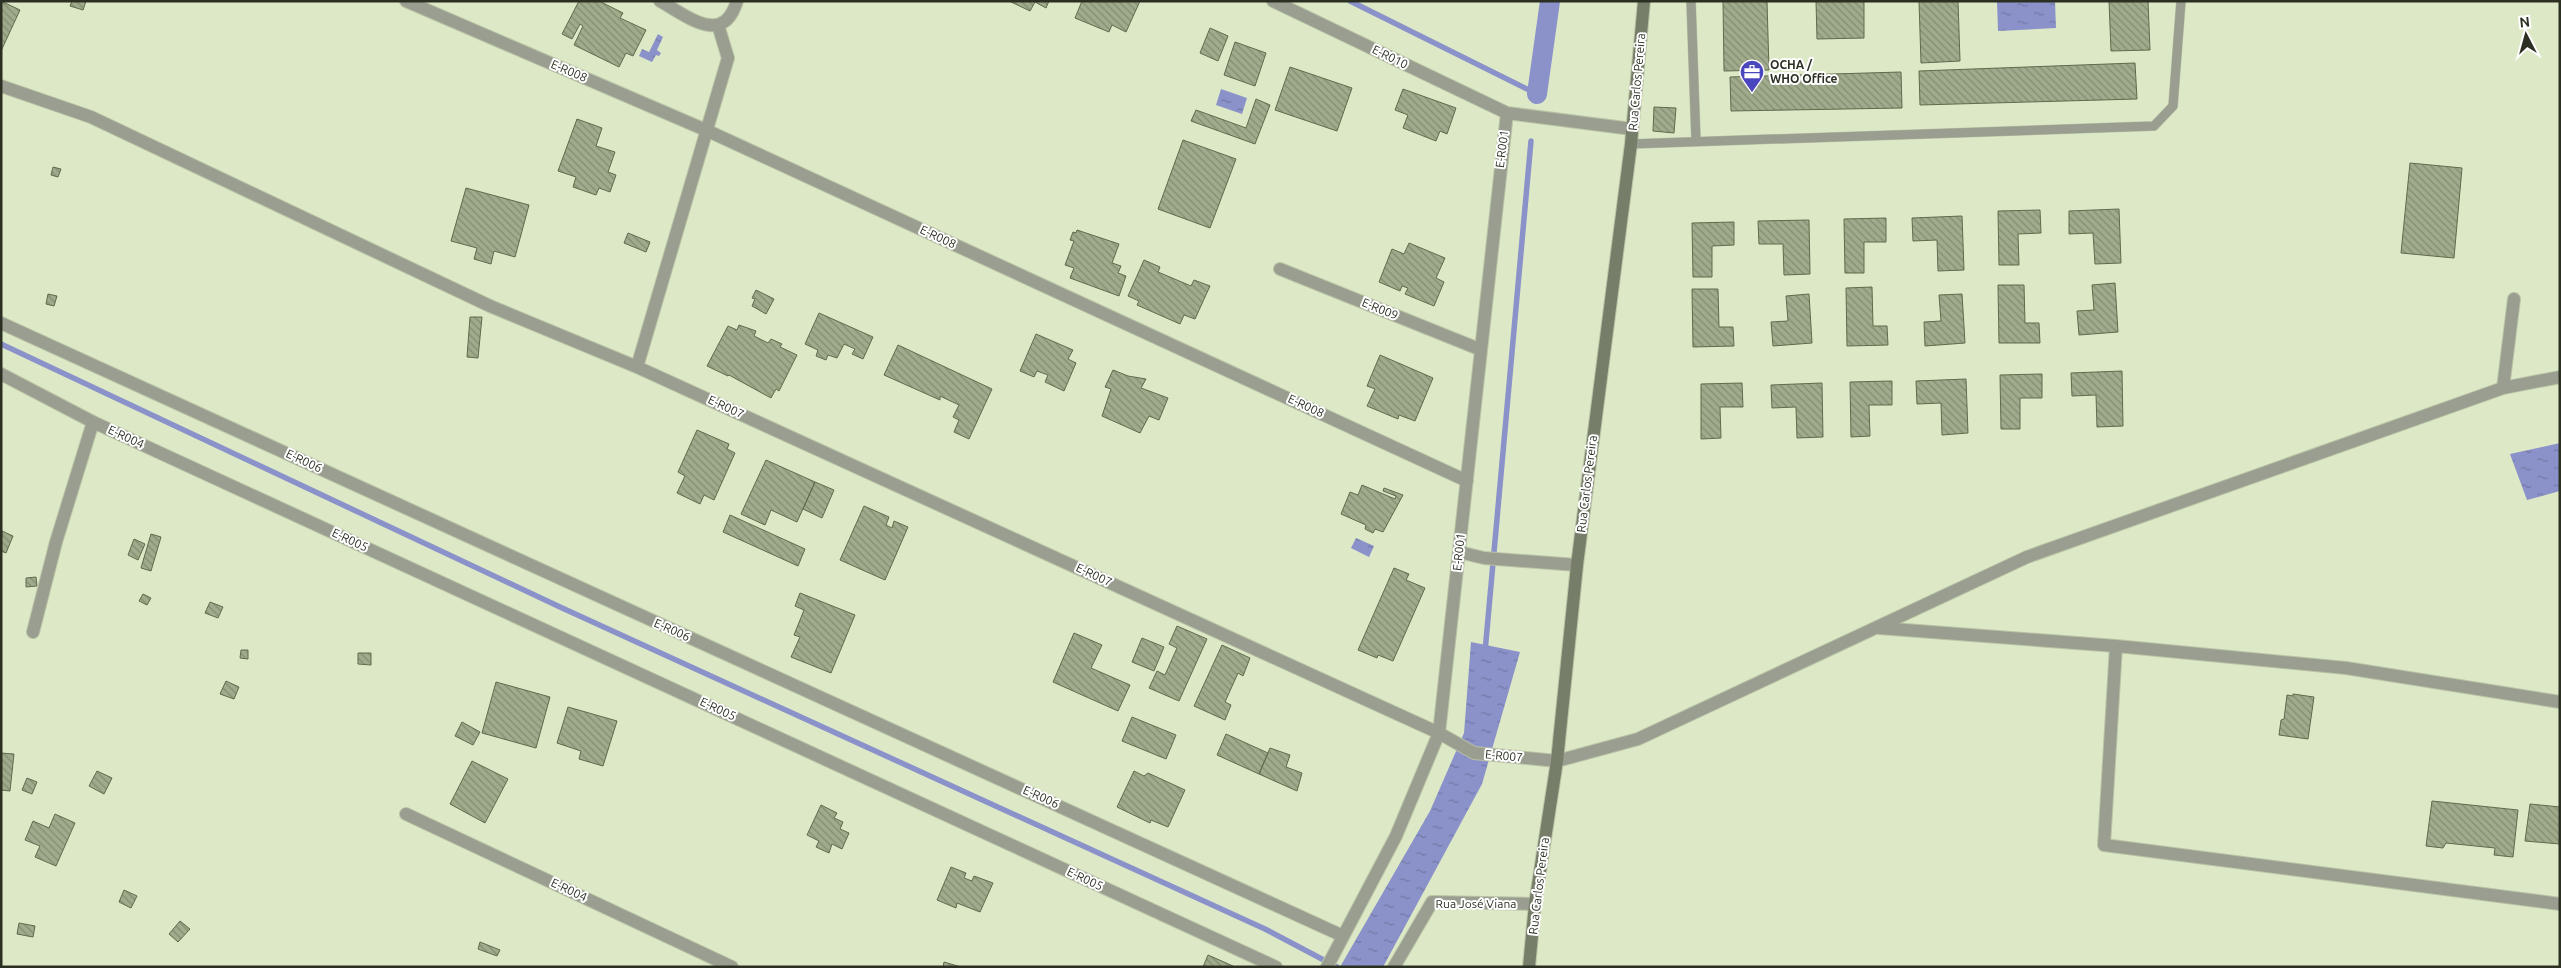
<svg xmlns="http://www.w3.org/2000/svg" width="2561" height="968" font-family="Ubuntu,sans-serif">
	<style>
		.water { fill: url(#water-ripples) }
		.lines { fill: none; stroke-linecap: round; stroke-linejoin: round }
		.stream { stroke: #8b92ca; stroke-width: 5.5 }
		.canal { stroke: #8b92ca; stroke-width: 20 }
		.building { fill: url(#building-back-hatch); stroke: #606a4c }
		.lane-casing { stroke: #b9c3a5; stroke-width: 10 }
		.street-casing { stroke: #b9c3a5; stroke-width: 14 }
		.secondary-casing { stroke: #b9c3a5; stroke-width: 14 }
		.lane { stroke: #999e90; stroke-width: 9 }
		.street { stroke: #999e90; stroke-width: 12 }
		.secondary { stroke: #767d69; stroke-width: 12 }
		.labels { text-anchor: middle; stroke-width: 4; stroke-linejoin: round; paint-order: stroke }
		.street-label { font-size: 12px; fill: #2b3023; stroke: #fff }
		.poi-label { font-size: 12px; font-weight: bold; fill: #2b3023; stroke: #fff; text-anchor: start }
	</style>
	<defs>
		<pattern id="water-ripples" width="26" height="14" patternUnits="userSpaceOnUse" patternTransform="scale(1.25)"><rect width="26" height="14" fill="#8b92ca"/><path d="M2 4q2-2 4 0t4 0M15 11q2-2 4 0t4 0" fill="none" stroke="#7278a4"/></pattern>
		<pattern id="building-back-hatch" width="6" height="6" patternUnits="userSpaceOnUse" patternTransform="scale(1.25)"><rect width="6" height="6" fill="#a0ab8c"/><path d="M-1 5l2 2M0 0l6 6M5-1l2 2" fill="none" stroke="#838c72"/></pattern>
	</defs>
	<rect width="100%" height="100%" fill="#dce8c6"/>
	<path class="water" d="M1997,1H2055L2056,28L1998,31Z
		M658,34L663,37L657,50L661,53L659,56L656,55L652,62L639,56L642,49L649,52Z
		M1221,89L1247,98L1242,114L1216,105Z
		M2560,443V491L2527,500L2510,454Z
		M1356,538L1374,546L1369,557L1351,548Z
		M1471,642L1520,652L1482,784L1383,967H1340L1430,811L1464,733Z"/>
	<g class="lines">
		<path class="stream" d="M1350,1L1537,94
			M1,344L560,607L1265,929L1337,967
			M1485,652L1531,141"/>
		<path class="canal" d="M1537,94L1550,1"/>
	</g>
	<path class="building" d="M1,1L20,10L1,51Z
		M72,1H86L83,10L70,6Z
		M579,1H599L623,13L620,18L646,30L633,56L626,53L619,67L574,45L583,26L580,24L572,39L562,34Z
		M1009,1H1049L1046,8L1035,2L1030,11Z
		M1082,1H1140L1126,32L1112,25L1109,32L1075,18Z
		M1723,1H1767L1769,70L1724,71Z
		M1816,1H1864V38L1817,39Z
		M1919,1H1958L1960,61L1921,63Z
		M2109,1H2148L2150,50L2111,51Z
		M1210,28L1228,36L1218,61L1200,53Z
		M1235,42L1266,53L1255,86L1224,75Z
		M2135,63L2137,99L1920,105L1919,71Z
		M1290,67L1352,88L1337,131L1275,110Z
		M1901,72L1902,108L1731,111L1730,77Z
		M1403,89L1456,108L1447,134L1440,131L1436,141L1403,128L1408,115L1395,110Z
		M1256,99L1270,105L1255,144L1191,121L1196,110L1246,128Z
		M1654,107L1676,108L1674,133L1653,131Z
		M577,119L602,128L596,146L615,152L608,172L616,175L610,192L599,188L596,195L573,187L576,177L558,171Z
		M1183,140L1236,159L1210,228L1158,209Z
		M2410,163L2462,168L2454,258L2401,253Z
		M53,167L61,169L58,177L51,175Z
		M466,188L529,205L515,257L494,251L491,264L474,259L477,248L451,241Z
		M2119,209L2121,263L2095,264L2093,233L2069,234V211Z
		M2040,210L2041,233L2018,234L2019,265H1999L1998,211Z
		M1962,216L1964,270L1938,271L1937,240L1913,241L1912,218Z
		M1886,218V242H1864V273H1845L1844,219Z
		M1809,220L1810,274L1784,275L1783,244H1759L1758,221Z
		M1734,222V245L1712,246V277H1693L1692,223Z
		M1077,230L1119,244L1112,263L1121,266L1118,273L1126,276L1119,296L1070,278L1074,268L1065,265L1074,241L1070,240L1073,232L1076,233Z
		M628,233L650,242L646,252L624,243Z
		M1409,243L1445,258L1436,278L1444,282L1434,306L1405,294L1408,288L1402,286L1400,291L1379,282L1392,249L1404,254Z
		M1144,260L1160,267L1158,272L1191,286L1194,280L1210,286L1195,319L1184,315L1180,324L1137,305L1139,301L1128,296Z
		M2115,283L2118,332L2079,335L2077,311L2094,310L2092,285Z
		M1998,285H2024L2025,323H2039L2040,343H1999Z
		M1872,287L1873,326H1887L1888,345L1847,346L1846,288Z
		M1692,289H1718L1719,327H1733L1734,346L1693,347Z
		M756,290L774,299L766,314L752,306L755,299L752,298Z
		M48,294L57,296L54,306L46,304Z
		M1809,294L1812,343L1773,346L1771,322L1788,321L1786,296Z
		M1962,294L1965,343L1925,346L1924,322L1941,321L1939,295Z
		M819,313L873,337L863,359L852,354L855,349L844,344L837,358L828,355L826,360L816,356L818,350L805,344Z
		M470,317H482L478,358L467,357Z
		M739,325L756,331L754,336L768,343L771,339L782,344L780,347L797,355L779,391L776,389L771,398L729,375L728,376L707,366L728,326L737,330Z
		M1036,334L1073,350L1068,359L1076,363L1064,391L1045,382L1048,375L1037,371L1034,377L1020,371Z
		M898,345L992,389L969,439L954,432L959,420L953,417L959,405L940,396V400L884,375Z
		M1380,355L1433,378L1415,421L1399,415L1398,419L1367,406L1375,389L1367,386Z
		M1113,370L1128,376L1146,379L1141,388L1168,398L1159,420L1149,416L1140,433L1102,416L1111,389L1105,387Z
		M2122,371L2123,426L2097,427L2096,395L2072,396L2071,373Z
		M2042,374V398H2020V429H2001L2000,375Z
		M1966,379L1968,433L1942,435L1941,403L1917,404L1916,381Z
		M1892,381V405H1869L1870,436L1851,437L1850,382Z
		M1742,383L1743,407H1720L1721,438L1701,439V384Z
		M1822,383L1823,437L1797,438L1796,407L1772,408L1771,385Z
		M697,430L729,444L727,449L735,453L714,500L704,495L700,504L677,493L685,476L678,472Z
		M766,460L815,482L797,522L771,510L765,525L741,514Z
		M815,482L834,490L822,518L803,509Z
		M1362,485L1395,499L1396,496L1383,491L1384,488L1403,495L1383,532L1375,529L1373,533L1365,529L1366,525L1341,514L1350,492L1358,495Z
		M864,506L889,517L886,525L892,528L894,521L908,527L885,580L840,560Z
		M730,515L805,549L798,566L723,532Z
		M2,531L13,536L6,553L1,551Z
		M151,534L161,537L151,571L141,568Z
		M134,539L145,544L138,560L128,555Z
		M1394,568L1409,574L1406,580L1425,588L1393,661L1378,655L1377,658L1358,650Z
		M36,577L37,586L26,587V578Z
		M800,593L855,615L831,673L791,657L800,637L794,635L804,610L795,606Z
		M143,594L151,598L147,605L139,601Z
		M210,602L223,607L218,618L205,613Z
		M1177,626L1207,639L1179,701L1149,688L1157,671L1165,675L1177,648L1169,644Z
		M1074,633L1102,645L1091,668L1130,685L1118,711L1053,682Z
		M1142,638L1164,647L1154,671L1132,662Z
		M1222,645L1250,658L1243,676L1238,673L1225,702L1231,705L1225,720L1194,706Z
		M241,650H248V659L240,658Z
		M358,653H371V665L358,664Z
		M226,681L239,687L234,699L220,694Z
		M496,682L550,697L536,748L482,733Z
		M2293,694L2314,697L2308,739L2279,735L2281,720L2284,719L2287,695L2293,696Z
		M568,707L617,721L603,766L579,759L581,751L557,743Z
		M1132,717L1176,735L1166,759L1122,741Z
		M462,722L480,732L473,745L455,736Z
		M1226,734L1268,753L1259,774L1217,755Z
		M1270,748L1290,755L1286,767L1302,773L1297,791L1259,774Z
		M1,753L14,754L10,791L1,790Z
		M472,761L508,779L485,823L450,804Z
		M97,771L112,778L104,794L89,786Z
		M1134,771L1144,776L1148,773L1185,790L1168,827L1151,820L1150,823L1117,807Z
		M27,778L37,782L32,794L22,790Z
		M2432,801L2518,810L2513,857L2494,855L2495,848L2446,843L2443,848L2426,846Z
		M2530,804L2560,807V844L2525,841Z
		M821,805L837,813L834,818L843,822L840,829L849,833L842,849L832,844L829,853L816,847L819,841L807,835Z
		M55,814L75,823L56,866L35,857L40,846L25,840L33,821L49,828Z
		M951,867L966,873L964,878L972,881L974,876L993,883L980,912L957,903L956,908L937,900Z
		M124,890L137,896L131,908L119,902Z
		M180,921L190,929L178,942L169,934Z
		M19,923L35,926L33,937L17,934Z
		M480,942L500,950L497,956L478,949Z
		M1208,955L1233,966V967H1203Z
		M944,962L961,967H943Z"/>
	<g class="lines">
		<defs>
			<path id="lane" d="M1691,1L1696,141
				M1631,144L2154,126L2173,106L2181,1"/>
			<path id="street" d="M406,1L708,131L1467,481
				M660,1C687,16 723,47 737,1
				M1273,1L1507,113L1632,129
				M1,86L91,117L490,306L637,367L1439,733L1474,753L1557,761L1638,739L2027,557L2503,388L2560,377
				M1280,269L1479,349
				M1,323L1343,936
				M637,367L728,58L718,25
				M1,374L93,422L1276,967
				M2503,388L2514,299
				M1459,552L1484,558L1577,565
				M1879,628L2116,646L2346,668L2560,702
				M33,632L56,542L93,422
				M2116,646L2104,845L2560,904
				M406,814L732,967
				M1327,967L1396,836L1439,733L1507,113
				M1394,967L1432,902L1535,904"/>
			<path id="secondary" d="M1529,967L1535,904L1557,761L1577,565L1631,144L1644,1"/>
		</defs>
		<use href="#lane" class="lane-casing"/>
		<use href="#street" class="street-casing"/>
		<use href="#secondary" class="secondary-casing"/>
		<use href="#lane" class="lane"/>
		<use href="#street" class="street"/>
		<use href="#secondary" class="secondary"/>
	</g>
	<defs>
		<symbol id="office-pin" viewBox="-11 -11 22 30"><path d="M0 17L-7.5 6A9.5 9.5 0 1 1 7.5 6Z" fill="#4a46bd" stroke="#fff"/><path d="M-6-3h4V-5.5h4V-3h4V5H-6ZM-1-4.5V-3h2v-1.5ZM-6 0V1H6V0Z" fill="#fff"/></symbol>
	</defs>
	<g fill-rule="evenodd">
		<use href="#office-pin" x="1738" y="58" width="28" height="38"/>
	</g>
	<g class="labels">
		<g class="street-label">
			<text transform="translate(1390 57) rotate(26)" y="4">E-R010</text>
			<text transform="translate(569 71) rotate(23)" y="4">E-R008</text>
			<text transform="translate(1637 82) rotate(-85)" y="4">Rua Carlos Pereira</text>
			<text transform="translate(1502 149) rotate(-83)" y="4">E-R001</text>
			<text transform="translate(938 237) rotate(25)" y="4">E-R008</text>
			<text transform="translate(1380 309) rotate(22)" y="4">E-R009</text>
			<text transform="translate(1306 406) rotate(25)" y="4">E-R008</text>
			<text transform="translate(726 407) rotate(25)" y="4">E-R007</text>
			<text transform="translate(126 437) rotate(25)" y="4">E-R004</text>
			<text transform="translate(304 461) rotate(25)" y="4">E-R006</text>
			<text transform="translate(1587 484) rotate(-83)" y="4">Rua Carlos Pereira</text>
			<text transform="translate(350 540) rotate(25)" y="4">E-R005</text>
			<text transform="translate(1459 552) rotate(-84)" y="4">E-R001</text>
			<text transform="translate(1094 575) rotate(25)" y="4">E-R007</text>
			<text transform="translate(672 630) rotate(24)" y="4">E-R006</text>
			<text transform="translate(718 709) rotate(25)" y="4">E-R005</text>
			<text transform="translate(1504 756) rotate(5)" y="4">E-R007</text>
			<text transform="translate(1041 797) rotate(24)" y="4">E-R006</text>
			<text transform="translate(1085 879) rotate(25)" y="4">E-R005</text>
			<text transform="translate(1539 886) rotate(-83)" y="4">Rua Carlos Pereira</text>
			<text transform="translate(569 890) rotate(25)" y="4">E-R004</text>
			<text x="1476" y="908">Rua José Viana</text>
		</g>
		<g class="poi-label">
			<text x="1770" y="69">OCHA /<tspan x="1770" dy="14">WHO Office</tspan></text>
		</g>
	</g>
	<rect width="2561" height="968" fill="none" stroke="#2b3023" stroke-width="5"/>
	<g transform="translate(2526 35) rotate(354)" stroke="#ffffff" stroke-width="4" paint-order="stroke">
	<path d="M0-4L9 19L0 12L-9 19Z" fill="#2b3023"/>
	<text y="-8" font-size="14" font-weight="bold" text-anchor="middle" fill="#2b3023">N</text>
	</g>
</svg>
